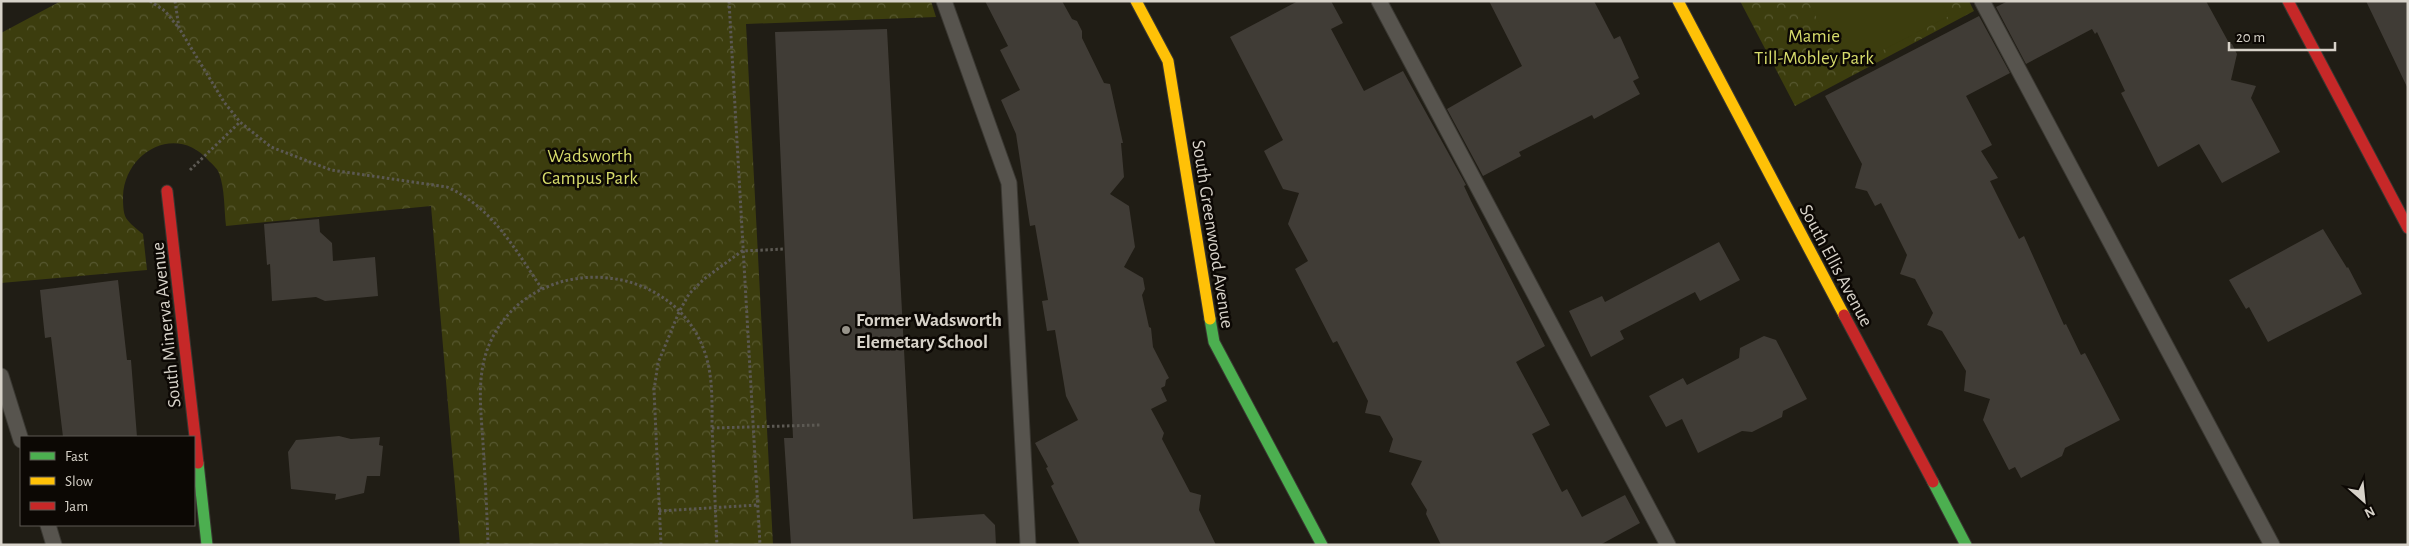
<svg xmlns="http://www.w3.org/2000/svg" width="2409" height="546" font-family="'Alegreya Sans',sans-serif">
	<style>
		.park { fill: url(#park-crowns) }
		.pitch { fill: #3c3d0e }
		.building { fill: #403c36 }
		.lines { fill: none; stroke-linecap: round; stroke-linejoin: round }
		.lane-casing { stroke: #3a3832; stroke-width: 17 }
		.fast-casing { stroke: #3a3832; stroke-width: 13 }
		.slow-casing { stroke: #3a3832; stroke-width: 13 }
		.jam-casing { stroke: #3a3832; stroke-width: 13 }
		.path { stroke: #5c5953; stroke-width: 3; stroke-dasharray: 2.5 2.5; stroke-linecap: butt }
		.lane { stroke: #57544e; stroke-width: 15 }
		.fast { stroke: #4caf50; stroke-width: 11 }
		.slow { stroke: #ffc107; stroke-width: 11 }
		.jam { stroke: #c62828; stroke-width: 11 }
		.poi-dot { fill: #97938a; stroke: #0c0804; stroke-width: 2 }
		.labels { text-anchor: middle; stroke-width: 5; stroke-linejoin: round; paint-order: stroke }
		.park-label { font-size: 19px; fill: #d7dc6b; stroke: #0c0804 }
		.street-label { font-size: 19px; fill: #d7d2c9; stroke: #0c0804 }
		.poi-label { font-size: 19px; font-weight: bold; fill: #d7d2c9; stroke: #0c0804; text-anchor: start }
	</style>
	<defs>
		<pattern id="park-crowns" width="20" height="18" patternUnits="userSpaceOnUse" patternTransform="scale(1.25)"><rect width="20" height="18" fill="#3c3d0e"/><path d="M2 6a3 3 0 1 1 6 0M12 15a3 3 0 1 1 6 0" fill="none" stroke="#575830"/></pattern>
	</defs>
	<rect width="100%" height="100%" fill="#201d15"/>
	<path class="park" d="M61,1H931L936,17L746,24L773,545H460L431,206L226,226C224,209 225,189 219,173C217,168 213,165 209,161C177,123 125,151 123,196C123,202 123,213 126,218C130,224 138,230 143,234L147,270L1,283V33Z
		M1740,1H1969L1974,11L1795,106Z"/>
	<path class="pitch" d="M1808,1H1941L1949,16L1844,70Z"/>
	<path class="building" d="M985,1H1062L1072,19L1077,21L1082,31V38L1104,83L1110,84L1123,143H1121L1124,177L1110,194L1129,206L1135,247L1124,267L1143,278L1145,289L1142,295L1149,327L1151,328L1153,347L1169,378L1166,380L1165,386L1161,388L1167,401L1151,409L1164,433L1162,439L1190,492L1201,495L1199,510L1216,545H1080L1051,486L1054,484L1046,468L1048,467L1035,443L1078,420L1066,396L1055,330L1047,331L1042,301L1048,300L1035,225L1030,226L1016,134L1001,100L1020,90L1000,50L1008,46Z
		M1298,1H1331L1343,23L1331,29L1364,91L1403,71L1466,185L1464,186L1471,201L1545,346L1516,362L1550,425L1532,434L1562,492L1567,489L1582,517L1625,495L1640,523L1600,545H1441L1426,514L1427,510L1411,484L1422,461L1389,452L1393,439L1380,416L1365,413L1368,401L1337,341L1333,343L1295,269L1308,261L1288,224L1299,193L1283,189L1264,151L1283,140L1230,37Z
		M1489,1H1594L1614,39L1620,36L1639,78L1633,81L1640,94L1594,119L1592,115L1519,152L1521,156L1483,176L1447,109L1522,66Z
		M2008,1H2206L2229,43L2232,44L2237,54L2231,80L2256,86L2251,98L2280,152L2222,183L2199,144L2158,167L2121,93L2125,91L2097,32L2095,34L2092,29L2026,64L1996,7Z
		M2366,1H2408V89Z
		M1979,16L2010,73L1966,96L1992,145L1981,151L1998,178L1990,181L2019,239L2024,236L2064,325L2066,324L2081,355L2085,353L2120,420L2065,448L2062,456L2021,478L2015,467L2009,470L1983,420L1990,399L1964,391L1966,371L1942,331L1927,325L1933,313L1915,279L1900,274L1907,255L1881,203L1875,206L1867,191L1855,188L1862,164L1825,96Z
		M887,29L913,519L984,514L995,525L996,545H791L784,438H793L775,32Z
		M319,219L320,232L332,243L333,261L375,257L378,296L325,301L316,297L272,301L270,264L267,265L264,224Z
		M2323,229L2347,268L2348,267L2362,294L2268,342L2249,307L2246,309L2229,280Z
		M1719,242L1740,280L1700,301L1695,292L1620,331L1624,339L1591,357L1569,311L1602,296L1605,302Z
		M118,280L127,360H131L137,437H63L51,337L45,338L40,290Z
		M1764,336L1776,340L1807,399L1783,411L1782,417L1752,432L1742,431L1698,453L1682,419L1666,427L1649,396L1683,378L1687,385L1739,358L1740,348Z
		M339,436L351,439L380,437L379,445L383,446L380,476H367L364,493L335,500L336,494L291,489L288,452L296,440Z"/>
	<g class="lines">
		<defs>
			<path id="lane" d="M944,1L1009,183L1028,545
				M1379,1L1668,545
				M1982,1L2272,545
				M1,376L21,440
				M48,525L54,545"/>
			<path id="fast" d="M1210,319L1214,342L1322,545
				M198,463L207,545
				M1933,482L1966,545"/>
			<path id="slow" d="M1136,1L1168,61L1210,319
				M1678,1L1844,315"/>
			<path id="jam" d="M2288,1L2408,228
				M167,191L198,463
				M1844,315L1933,482"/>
		</defs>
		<use href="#lane" class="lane-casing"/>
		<use href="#fast" class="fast-casing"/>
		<use href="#slow" class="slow-casing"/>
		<use href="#jam" class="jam-casing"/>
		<path class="path" d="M150,1L165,11L178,27
			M175,1L179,28L224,102L240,122L271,147L331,170L447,187C492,207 515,249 542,289
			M729,1L760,545
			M190,170L240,122
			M712,428L820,425
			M659,511L758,505
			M488,545C487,511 485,477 483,443C481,411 476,376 489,345C529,250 675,256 706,356C713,379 712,404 712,428C714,467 715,506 717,545
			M661,545L654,390L658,363L679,312L689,294L704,279L742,251L785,249"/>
		<use href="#lane" class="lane"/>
		<use href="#fast" class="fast"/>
		<use href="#slow" class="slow"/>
		<use href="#jam" class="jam"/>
	</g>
	<circle class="poi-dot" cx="846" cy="330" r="5"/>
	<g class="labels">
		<g class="park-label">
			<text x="1814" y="42">Mamie<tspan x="1814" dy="22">Till-Mobley Park</tspan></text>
			<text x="590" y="162">Wadsworth<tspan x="590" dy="22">Campus Park</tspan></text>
		</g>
		<g class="street-label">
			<text transform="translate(1214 234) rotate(81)" y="7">South Greenwood Avenue</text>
			<text transform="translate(1837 265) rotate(62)" y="7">South Ellis Avenue</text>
			<text transform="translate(165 325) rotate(-96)" y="7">South Minerva Avenue</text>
		</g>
		<g class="poi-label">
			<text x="856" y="326">Former Wadsworth<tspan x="856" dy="22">Elemetary School</tspan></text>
		</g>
	</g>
	<rect width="2409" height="546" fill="none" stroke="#d7d2c9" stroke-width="5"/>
	<rect x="20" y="436" width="175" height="90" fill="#0c0804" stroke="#5d5953"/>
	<rect x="30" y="452" width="25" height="8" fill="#4caf50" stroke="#5d5953"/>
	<text x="65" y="461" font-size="15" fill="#d7d2c9">Fast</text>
	<rect x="30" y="477" width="25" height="8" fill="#ffc107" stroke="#5d5953"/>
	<text x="65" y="486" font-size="15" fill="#d7d2c9">Slow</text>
	<rect x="30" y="502" width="25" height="8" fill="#c62828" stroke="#5d5953"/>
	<text x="65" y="511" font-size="15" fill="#d7d2c9">Jam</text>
	<g transform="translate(2364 501) rotate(153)" stroke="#0c0804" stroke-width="4" paint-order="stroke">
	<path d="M0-4L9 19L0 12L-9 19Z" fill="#d7d2c9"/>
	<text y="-8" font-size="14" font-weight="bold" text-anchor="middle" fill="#d7d2c9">N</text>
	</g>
	<path d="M2229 42v8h106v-8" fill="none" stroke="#d7d2c9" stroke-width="2.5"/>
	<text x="2236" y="42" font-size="15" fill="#d7d2c9" stroke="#0c0804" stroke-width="4" paint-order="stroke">20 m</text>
</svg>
